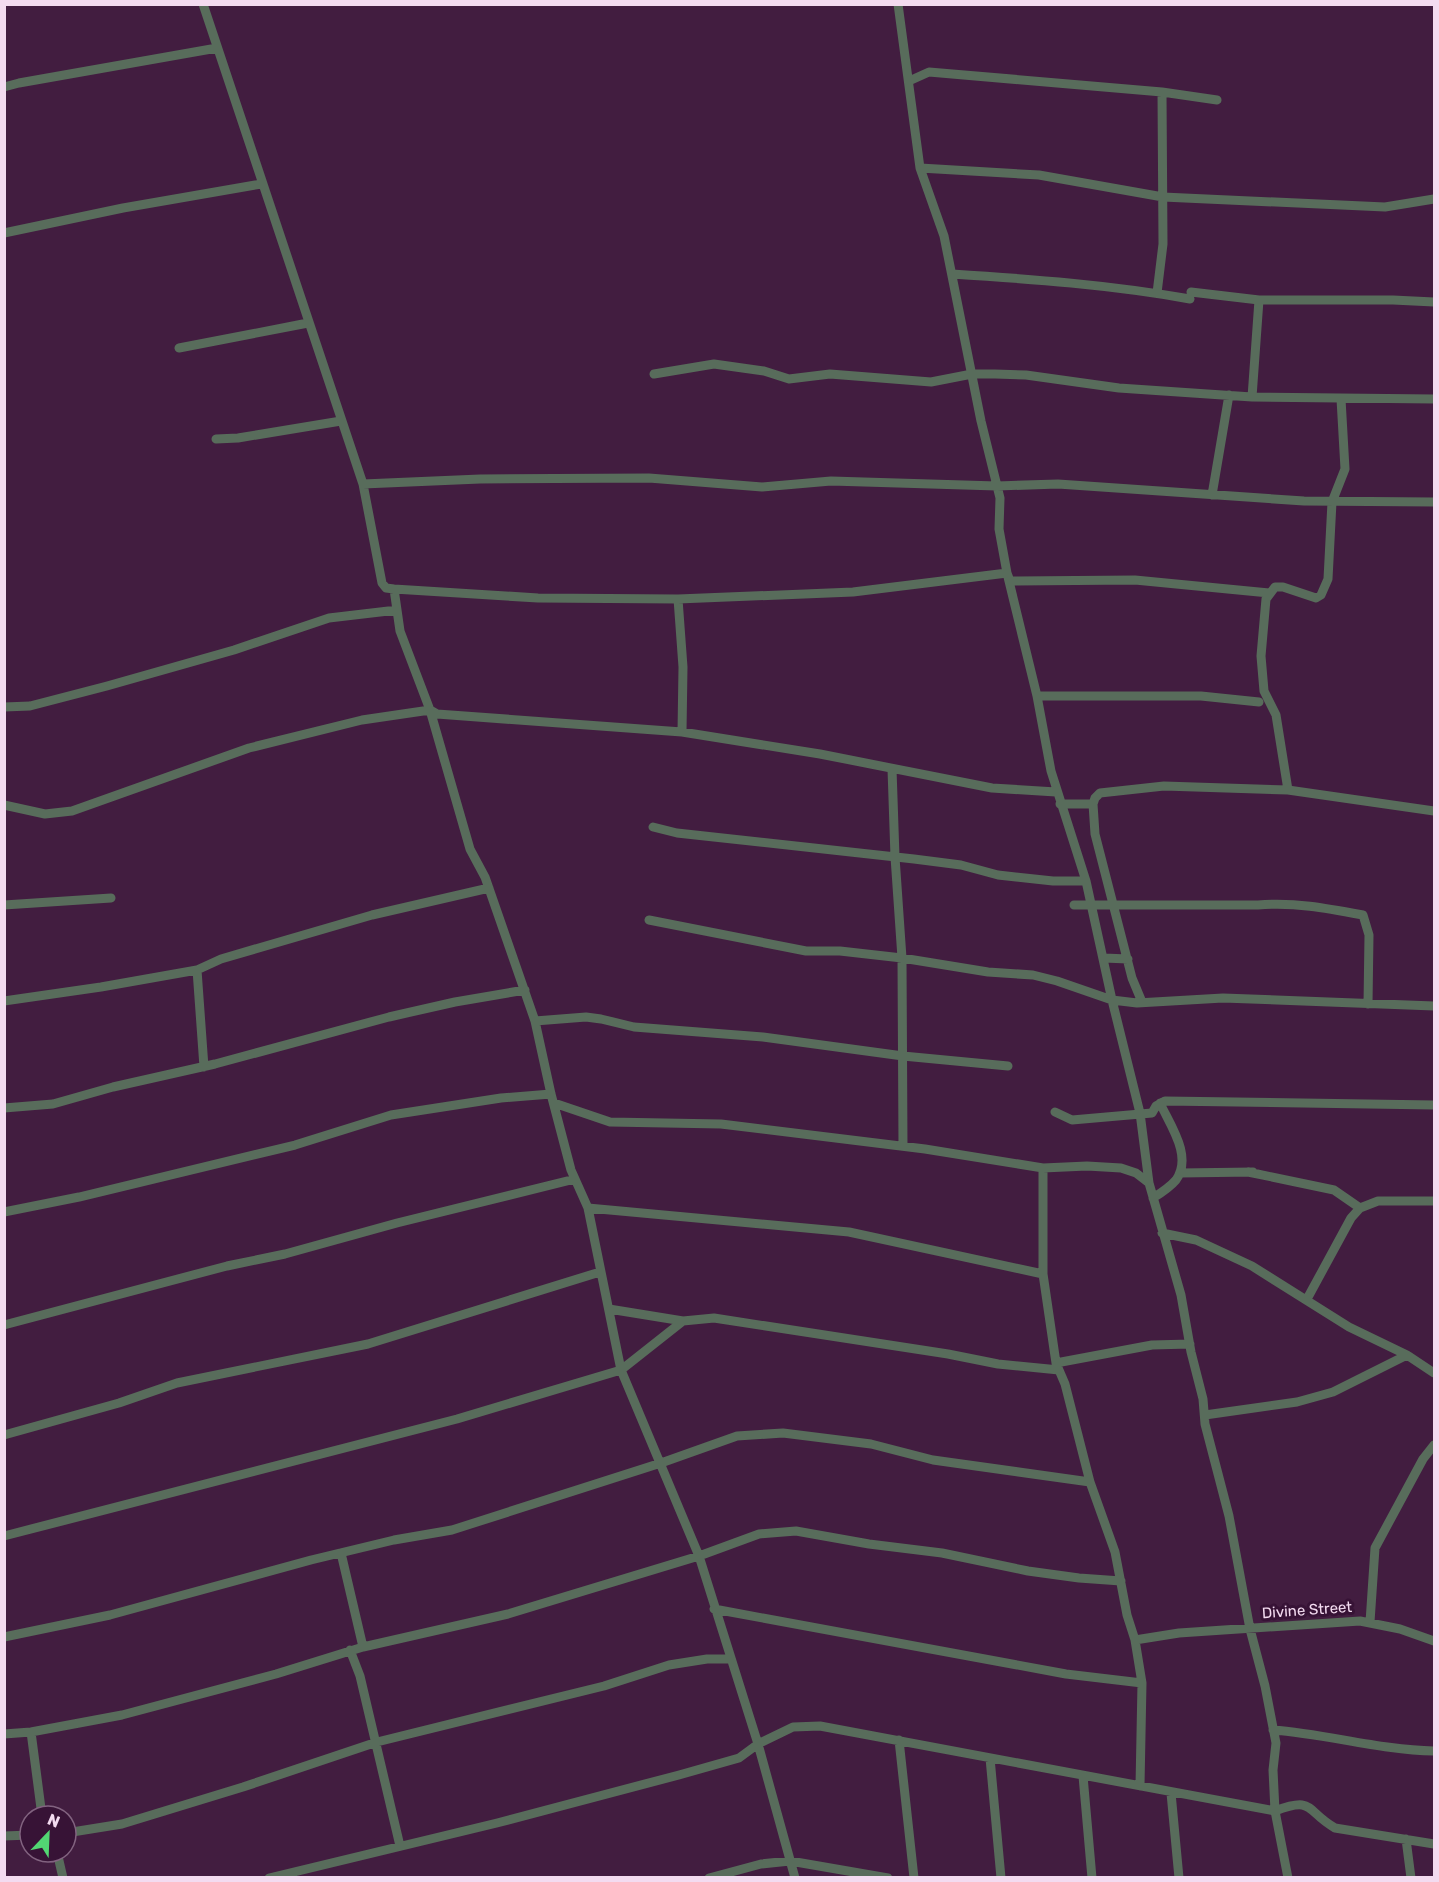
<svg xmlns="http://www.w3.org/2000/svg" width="1439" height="1882" font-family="Rubik,sans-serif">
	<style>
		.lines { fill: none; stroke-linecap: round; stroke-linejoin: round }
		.minor { stroke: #586c5b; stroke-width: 9 }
		.labels { text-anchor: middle; stroke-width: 6; stroke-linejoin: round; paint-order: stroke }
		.street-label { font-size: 15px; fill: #f3dbf0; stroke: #371336 }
	</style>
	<rect width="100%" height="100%" fill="#421d40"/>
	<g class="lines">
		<path class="minor" d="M203,4L363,484
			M898,4L920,168L944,236L981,421L1000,498L999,529L1007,573L1037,696L1051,771L1086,881L1112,1000L1140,1113L1149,1183L1181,1295L1191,1352L1203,1399L1205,1424L1229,1516L1250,1629L1265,1686L1276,1743L1273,1770L1275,1811L1288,1878
			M909,81L929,72L1162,92L1217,100
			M4,87L19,83L217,48
			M920,168L1039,175L1163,197L1385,207L1434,199
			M4,233L123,208L261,184
			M952,274C1031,279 1112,285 1190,299
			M1191,292L1259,300H1393L1434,302
			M1157,293L1163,244L1162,92
			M179,348L308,323
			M654,374L714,364L764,371L789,379L830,374L931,382L972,374H995L1026,375L1119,388L1252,397L1434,399
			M1252,397L1259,300
			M216,439L238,438L341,421
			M1212,495L1229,395
			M394,589L400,631L430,710L470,849L485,877L535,1021L551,1094L571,1170L588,1208L621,1370L699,1556L758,1744L795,1878
			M1269,593L1135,580L1010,581L1007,573L853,592L678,599L538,598L394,589L386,588L382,583L363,484L480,479L649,478L762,487L831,481L997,486L1058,484L1304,501L1434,502
			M678,599L683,667L682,732
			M1037,696H1201L1259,702
			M4,707L30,706L107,686L234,650L329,618L397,610
			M892,769L895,857L902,958L903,1146
			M1288,790L1434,811
			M1060,804H1093
			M4,805L45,814L72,811L249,748L362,720L430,710L437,714L682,732L820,754L992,788L1056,792
			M653,827L677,833L914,859L961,865L998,875L1053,881H1086
			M4,905L111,898
			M1074,905H1258C1295,902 1326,908 1363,915L1369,935L1368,1004
			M649,920L806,951H840L902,958L988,972L1033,975L1057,981L1112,1000L1137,1003L1223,998L1434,1006
			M1104,958L1128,959
			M197,970L221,959L372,915L489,888
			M4,1001L101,987L197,970L204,1067
			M1142,1002L1132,978L1095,834L1093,804L1095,798L1100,793L1164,786L1288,790L1276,715L1264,691L1261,656L1266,599L1275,587H1283L1316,598L1321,595L1328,579L1332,502L1345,469L1341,399
			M535,1021L586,1017L601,1019L634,1027L763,1037L903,1056L1008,1066
			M554,1103L610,1122L721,1124L925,1149L1043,1168L1087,1166L1121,1168L1136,1173L1149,1183
			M4,1108L53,1104L113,1087L215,1064L389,1017L455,1002L525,990
			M1055,1112L1072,1120L1152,1113L1156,1106L1165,1101L1434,1105
			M1043,1168V1274L1056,1363L1065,1384L1090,1482L1115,1552L1127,1615L1135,1640L1142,1683
			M1248,1172L1334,1190L1360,1208
			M1180,1173L1253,1172
			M1153,1198C1161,1193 1170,1187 1176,1180C1193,1156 1170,1125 1160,1103
			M588,1208L849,1232L1043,1274
			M4,1212L79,1197L295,1145L391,1115L501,1098L551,1094
			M1162,1233L1196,1240L1252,1266L1349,1327L1407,1355L1434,1373
			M1307,1299L1351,1218L1360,1208L1378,1201H1434
			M609,1309L683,1321L714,1318L948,1354L998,1364L1059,1370
			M4,1325L227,1266L285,1254L397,1223L575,1179
			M1056,1363L1152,1345L1190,1344
			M1205,1415L1297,1402L1333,1392L1407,1355
			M4,1435L119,1403L177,1383L368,1344L600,1272
			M4,1536L457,1419L621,1370L683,1321
			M341,1553L363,1647
			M714,1609L1066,1674L1142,1683L1140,1786
			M1370,1622L1375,1548L1423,1459L1434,1445
			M4,1637L110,1615L311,1560L394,1540L452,1530L661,1463L737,1436L783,1433L871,1444L933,1460L1090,1482
			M1135,1640L1179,1633L1360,1621L1400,1629L1434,1641
			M350,1650L360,1676L400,1846
			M1273,1730C1327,1734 1380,1750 1434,1751
			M31,1732L42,1816
			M4,1734L31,1732L122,1715L276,1674L363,1647L508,1614L699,1556L759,1534L796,1531L869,1544L942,1553L1028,1571L1079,1578L1121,1581
			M899,1740L914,1878
			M990,1758L1001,1878
			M1083,1776L1092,1878
			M1171,1793L1179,1878
			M66,1833L122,1824L243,1787L377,1742L604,1686L669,1665L707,1659H731
			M4,1836L30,1835
			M1406,1839L1411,1878
			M57,1852L63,1878
			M269,1878L497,1823L679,1775L739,1758L758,1744L793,1727L820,1726L1275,1811C1315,1796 1305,1811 1335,1828L1434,1844
			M709,1878L761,1864L790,1861L888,1878"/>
	</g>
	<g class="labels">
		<g class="street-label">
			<text transform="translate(1307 1610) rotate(-4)" y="5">Divine Street</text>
		</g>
	</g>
	<rect width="1439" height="1882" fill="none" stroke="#f3dbf0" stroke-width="12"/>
	<g transform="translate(48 1834) rotate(23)"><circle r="28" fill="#371336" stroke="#826380" stroke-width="1.5"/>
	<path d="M0-4.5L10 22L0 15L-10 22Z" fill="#52d673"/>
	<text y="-9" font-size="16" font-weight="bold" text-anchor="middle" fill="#f3dbf0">N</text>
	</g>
</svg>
